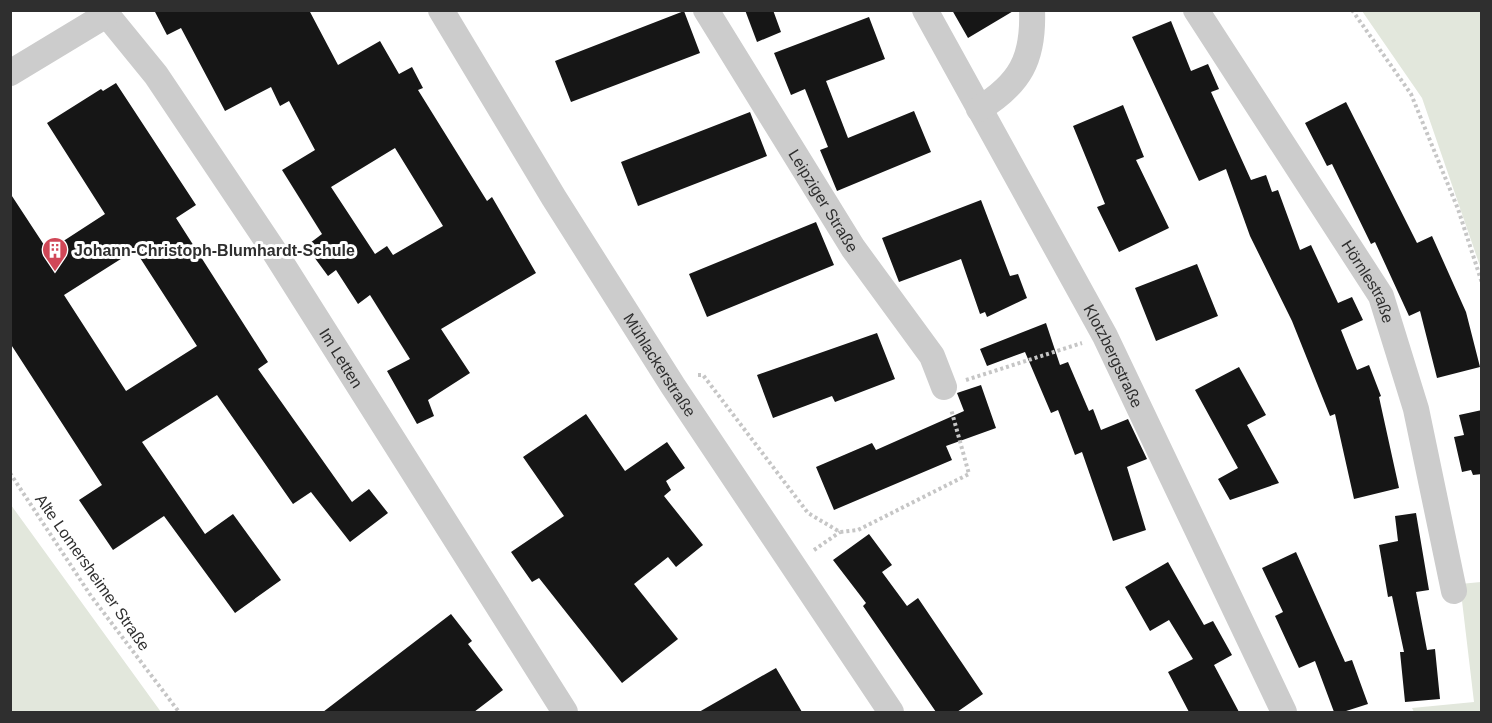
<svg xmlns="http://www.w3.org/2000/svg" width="1492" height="723" font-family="Arial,sans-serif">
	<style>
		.green { fill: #e2e7dc }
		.building { fill: #161616; fill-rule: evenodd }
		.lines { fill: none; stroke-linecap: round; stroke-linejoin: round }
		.path { stroke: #c6c6c6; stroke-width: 4; stroke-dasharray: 3 3; stroke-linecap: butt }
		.minor { stroke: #ccc; stroke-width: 26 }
		.labels { text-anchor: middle; stroke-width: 6; stroke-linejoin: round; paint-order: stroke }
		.street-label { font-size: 16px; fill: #2f2f2f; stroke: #fff }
		.poi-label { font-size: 16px; font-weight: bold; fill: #2f2f2f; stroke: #fff; text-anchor: start }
	</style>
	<rect width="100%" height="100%" fill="#fff"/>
	<path class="green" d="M1362,11H1481V269L1422,98Z
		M11,505L161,712H11Z
		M1481,582V712H1414L1412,708L1474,702L1460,584Z"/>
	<path class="building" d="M154,10H309L338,65L380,41L399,74L412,67L423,88L418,90L487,201L492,197L536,273L441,329L470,373L428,400L434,416L417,424L387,371L410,359L370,295L358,304L336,270L328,276L306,246L322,234L282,170L315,150L289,101L280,106L271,87L225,111L181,28L167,35ZM395,148L443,226L393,255L387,246L375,254L331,187Z
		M745,10H773L781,32L757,42Z
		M952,10H1015L968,38Z
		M684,11L700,53L571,102L555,61Z
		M869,17L885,59L826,81L848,138L914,111L931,152L837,191L820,150L828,147L805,89L791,95L774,53Z
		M1171,21L1191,71L1208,64L1219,89L1211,92L1251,180L1266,175L1272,192L1278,190L1300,250L1311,245L1338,303L1352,297L1363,320L1341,330L1357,370L1369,365L1381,396L1379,397L1399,488L1354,499L1335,414L1330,416L1292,321L1250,236L1226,169L1199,181L1132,37Z
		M116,83L196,205L176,218L268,362L258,369L352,502L369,489L388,513L350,542L311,492L293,504L217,395L142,442L205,534L233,514L281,580L235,613L164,516L113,550L79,500L102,485L10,343V193L48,251L105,214L47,123L101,89L103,91ZM135,250L197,346L126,391L64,295Z
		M1346,102L1417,243L1432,236L1466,312L1480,367L1437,378L1420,311L1409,316L1375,242L1371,244L1332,164L1327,166L1305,123Z
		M1123,105L1144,157L1136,160L1169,228L1119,252L1097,207L1105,204L1073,126Z
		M750,112L767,156L638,206L621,162Z
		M981,200L1010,276L1018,274L1027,298L987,317L985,312L980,314L961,259L899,282L882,238Z
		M816,222L834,265L707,317L689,274Z
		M1197,264L1218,316L1156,341L1135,288Z
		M1046,323L1060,365L1068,362L1089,411L1093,409L1101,430L1128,419L1147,459L1127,467L1146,530L1113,541L1082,452L1075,455L1058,410L1051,413L1025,352L987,366L980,349Z
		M877,333L895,379L835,402L832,396L773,418L757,375Z
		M1239,367L1266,415L1247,425L1279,483L1230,500L1218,479L1238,468L1195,390Z
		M981,385L996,428L946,446L952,460L834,510L816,467L872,443L876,450L964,411L957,393Z
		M1482,410V474L1473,475L1471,470L1462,472L1454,437L1464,435L1459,415Z
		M586,414L625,471L667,442L685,468L666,481L671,490L664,496L703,545L676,567L668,557L634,584L678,639L622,683L539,578L532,582L511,552L564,516L523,457Z
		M1416,513L1429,590L1416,592L1427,650L1435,649L1440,699L1405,702L1400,652H1404L1392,596L1388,597L1379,545L1398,541L1395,516Z
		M869,534L892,565L882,572L907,606L918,598L983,694L957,712H936L863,606L866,603L833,560Z
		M1296,552L1345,662L1352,660L1368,704L1343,712H1334L1315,661L1299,668L1275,616L1283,612L1262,568Z
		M1168,562L1204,625L1213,621L1232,655L1214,665L1239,712H1189L1168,672L1193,659L1169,620L1150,631L1125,587Z
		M451,614L472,641L468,644L503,690L474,712H323Z
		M776,668L802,712H699Z"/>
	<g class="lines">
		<path class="path" d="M1352,10L1411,94L1458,209L1482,283
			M698,375H703L808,513L840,532L858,530L969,474L951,409
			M966,380L1082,343
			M10,473L91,596L179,712
			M814,550L840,532"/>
		<g class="minor">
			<path id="s1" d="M103,10L156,75L272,248L565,712"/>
			<path id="s2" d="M441,10L554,198L673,386L891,712"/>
			<path id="s3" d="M706,10L853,248L932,356L944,387"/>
			<path id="s4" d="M925,10L1105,336L1284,712"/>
			<path id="s5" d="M1196,10L1381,296L1416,409L1454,591"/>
			<path d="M10,73L106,15"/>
			<path d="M979,109C1020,84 1034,59 1032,10"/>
		</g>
	</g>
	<defs>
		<symbol id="building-pin" viewBox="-11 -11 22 30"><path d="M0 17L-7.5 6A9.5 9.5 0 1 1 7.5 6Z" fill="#d04757" stroke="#fff"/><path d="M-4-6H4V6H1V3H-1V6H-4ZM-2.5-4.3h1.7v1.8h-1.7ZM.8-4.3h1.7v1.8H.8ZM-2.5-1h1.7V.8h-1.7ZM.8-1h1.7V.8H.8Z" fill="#fff"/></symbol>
	</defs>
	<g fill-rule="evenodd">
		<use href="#building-pin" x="40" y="235" width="30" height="40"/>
	</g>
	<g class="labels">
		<g class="street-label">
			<text dy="6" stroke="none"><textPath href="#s3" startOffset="224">Leipziger Straße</textPath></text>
			<text dy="6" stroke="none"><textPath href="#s5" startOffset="322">Hörnlestraße</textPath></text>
			<text dy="6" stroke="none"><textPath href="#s1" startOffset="422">Im Letten</textPath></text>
			<text dy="6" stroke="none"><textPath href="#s4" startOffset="394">Klotzbergstraße</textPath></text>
			<text dy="6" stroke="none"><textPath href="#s2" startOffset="417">Mühlackerstraße</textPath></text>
			<text transform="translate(93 572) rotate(55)" y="6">Alte Lomersheimer Straße</text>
		</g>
		<g class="poi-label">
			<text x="74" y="256">Johann-Christoph-Blumhardt-Schule</text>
		</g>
	</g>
	<rect width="1492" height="723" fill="none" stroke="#2f2f2f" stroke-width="24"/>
</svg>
